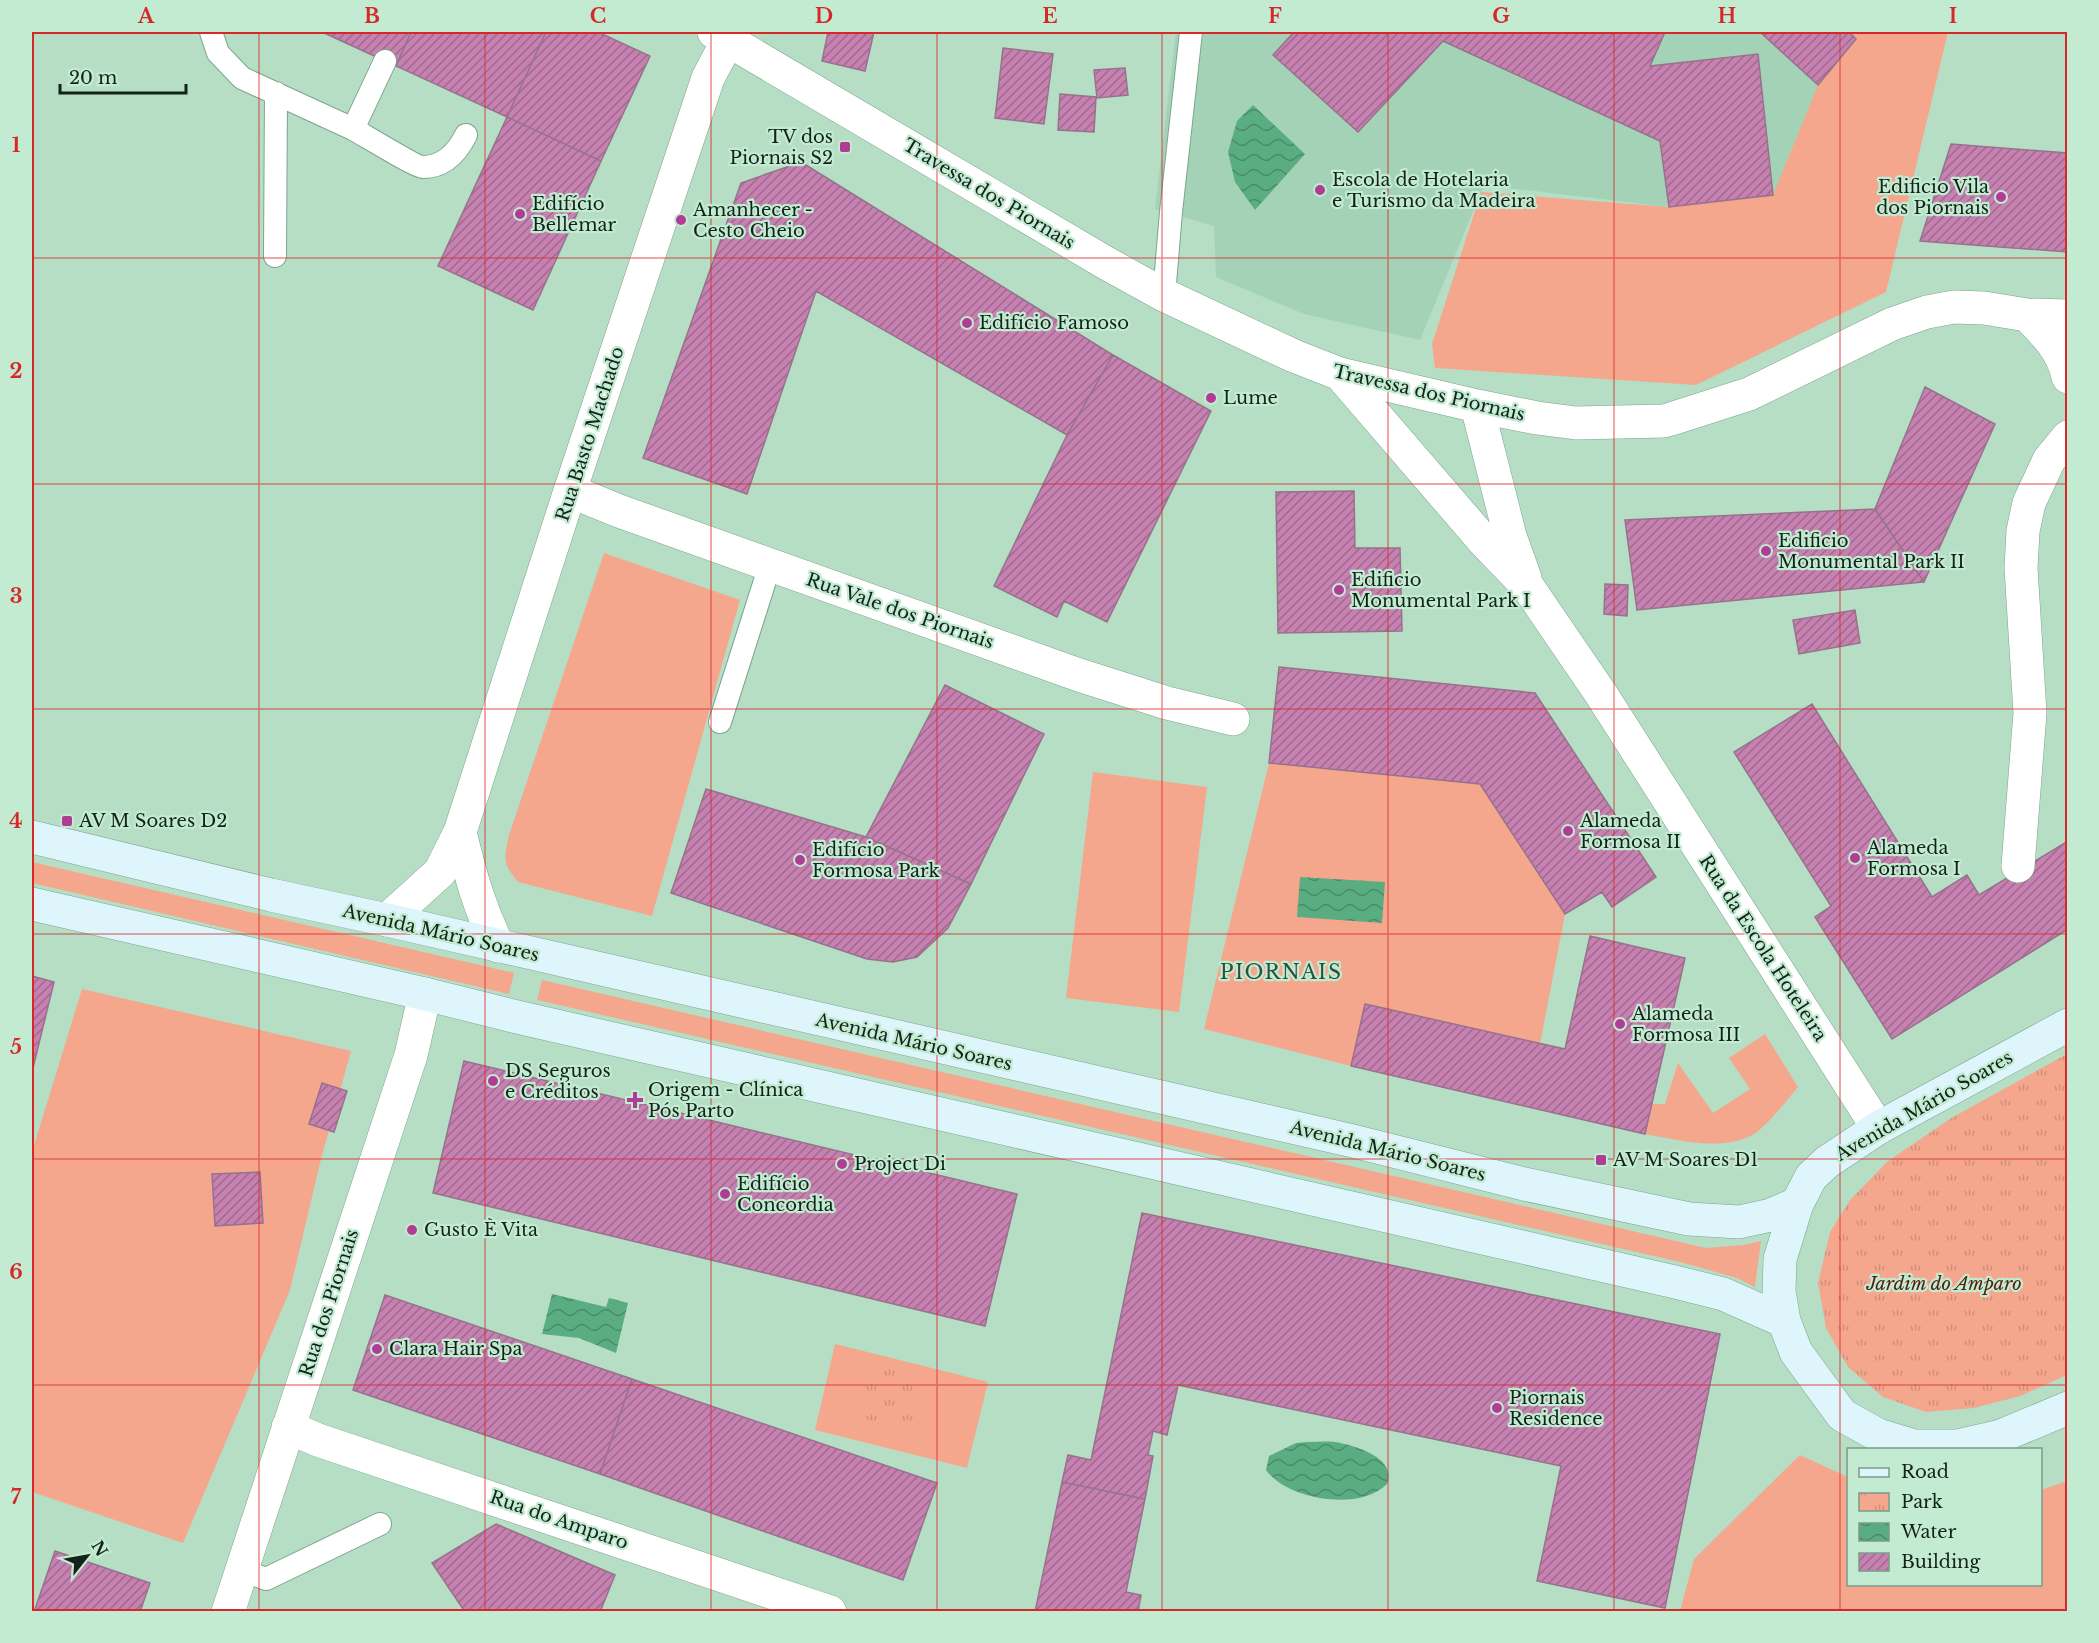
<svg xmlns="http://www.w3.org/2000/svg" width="2099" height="1643" font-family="'Libre Baskerville',serif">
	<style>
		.built { fill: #a3d2b6 }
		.green { fill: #f5a78e }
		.park { fill: url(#park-tufts) }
		.water { fill: url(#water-waves) }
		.building { fill: url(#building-hatch); stroke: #96738b; stroke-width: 1.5 }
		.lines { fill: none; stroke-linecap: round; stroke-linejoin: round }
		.service-casing { stroke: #7ea58e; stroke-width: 24 }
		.minor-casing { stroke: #7ea58e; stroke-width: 34 }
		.secondary-casing { stroke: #7ea58e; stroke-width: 34 }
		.service { stroke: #fff; stroke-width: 22 }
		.minor { stroke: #fff; stroke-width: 33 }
		.secondary { stroke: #def5fc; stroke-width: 33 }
		.grid { fill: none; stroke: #d62828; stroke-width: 1.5; stroke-opacity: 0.55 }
		.poi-dot { fill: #b13c95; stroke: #c2ebd2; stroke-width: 2 }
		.labels { text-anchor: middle; stroke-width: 4.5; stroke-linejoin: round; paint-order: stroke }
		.poi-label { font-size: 18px; fill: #13231a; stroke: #c2ebd2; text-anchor: start }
		.street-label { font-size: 18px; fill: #13231a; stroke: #c2ebd2 }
		.park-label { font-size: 18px; font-style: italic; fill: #53200f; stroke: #c2ebd2 }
		.neighbourhood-label { font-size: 20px; letter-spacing: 1.5px; fill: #2c513d; stroke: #c2ebd2 }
		.neatline { fill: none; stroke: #d62828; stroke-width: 2 }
		.grid-label { font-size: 20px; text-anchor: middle; font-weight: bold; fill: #d62828 }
	</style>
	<defs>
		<pattern id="park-tufts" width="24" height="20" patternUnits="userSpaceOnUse" patternTransform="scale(1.5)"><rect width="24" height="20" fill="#f5a78e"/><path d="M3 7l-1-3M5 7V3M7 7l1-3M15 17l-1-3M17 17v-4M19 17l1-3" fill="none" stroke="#d18f7a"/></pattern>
		<pattern id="water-waves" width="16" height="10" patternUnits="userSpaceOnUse" patternTransform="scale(1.5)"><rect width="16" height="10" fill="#5aad81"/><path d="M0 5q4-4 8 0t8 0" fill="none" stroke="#498c69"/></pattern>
		<pattern id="building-hatch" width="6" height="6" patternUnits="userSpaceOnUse" patternTransform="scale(1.5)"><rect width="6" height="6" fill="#c681b1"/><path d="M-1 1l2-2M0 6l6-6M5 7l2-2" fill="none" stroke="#a0698f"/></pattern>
	</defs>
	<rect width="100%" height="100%" fill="#b5dec5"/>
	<path class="built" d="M1176,32H1849L1856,39L1773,195L1669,207L1484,185L1420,340L1304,314L1216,277L1214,226L1155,209Z"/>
	<path class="green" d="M1849,32H1948L1886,292L1696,385L1435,368L1432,344L1481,192L1669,207L1773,195L1818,85L1855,40Z
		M604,553L740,600L652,916L518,882C502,862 504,860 509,835Z
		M1269,763L1480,784L1565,914L1540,1044L1365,1004L1351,1066L1204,1029Z
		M1093,772L1207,787L1179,1012L1066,998Z
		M32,862L514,973L509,994L32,883Z
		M542,980L1706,1248L1744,1245L1761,1241L1755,1287L1737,1278L1680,1262L537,1000Z
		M82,989L351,1051L321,1159L290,1290L183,1543L32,1492V1152Z
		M1765,1034L1798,1087C1787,1100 1767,1126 1754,1134C1723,1152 1677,1140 1645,1134L1652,1104H1665L1678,1063L1713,1113L1750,1089L1729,1058Z
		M835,1344L988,1382L967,1468L815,1430Z
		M1800,1455L1848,1477V1584H2040L2041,1490L2067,1481V1611H1680L1694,1559Z"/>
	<path class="park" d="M2067,1054V1375L2020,1396L1974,1408L1926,1412L1883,1397L1848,1367L1826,1328L1818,1283L1830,1232L1850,1200L1888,1161L1953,1117Z
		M859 1398a31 31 0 1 1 62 0a31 31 0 1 1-62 0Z"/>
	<path class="water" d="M1253,105L1305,154L1255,210L1235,182L1228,152L1237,121Z
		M1300,877L1385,882L1382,923L1297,917Z
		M552,1294L606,1307L609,1298L628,1303L616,1353L579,1338L542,1334Z
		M1307,1442C1316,1442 1326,1441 1335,1442C1354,1445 1398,1458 1387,1484C1360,1512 1287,1500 1266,1470L1269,1456L1296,1443Z"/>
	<path class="building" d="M322,32H411L396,66Z
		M411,32H546L507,117L396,66Z
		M546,32H598L650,56L601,161L507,117Z
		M828,32H874L865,71L822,61Z
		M1294,32H1665L1650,66L1758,54L1773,195L1669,207L1660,141L1443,41L1358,132L1273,55Z
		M1760,32H1849L1856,39L1818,85Z
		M1003,48L1053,54L1044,124L995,118Z
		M1125,68L1128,95L1097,98L1094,70Z
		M1060,94L1096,97L1094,132L1058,130Z
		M507,117L601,161L533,310L438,266Z
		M1951,144L2068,153V252L1920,241Z
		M801,162L1113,355L1067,435L816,291L747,494L643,458L741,183Z
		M1113,355L1211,411L1107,622L1064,601L1057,617L994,586L1067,435Z
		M1925,387L1995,424L1924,582L1875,509Z
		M1354,491L1355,548H1400L1402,631L1278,633L1276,492Z
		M1875,509L1924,582L1637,610L1625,520Z
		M1605,584L1628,585L1627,616L1604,614Z
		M1855,610L1860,643L1799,654L1793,620Z
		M1279,667L1535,693L1656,877L1612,907L1602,892L1565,914L1480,784L1269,763Z
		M945,685L1044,734L971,884L866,837Z
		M1812,704L1932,897L1967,875L1979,895L2068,841V929L1892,1039L1815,917L1831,906L1734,752Z
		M706,789L866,837L971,884L948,928L917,957L893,962L867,959L671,893Z
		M1590,936L1685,958L1645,1134L1351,1066L1365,1004L1565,1049Z
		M32,976L54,982L32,1072Z
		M464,1061L1017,1194L985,1326L433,1193Z
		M322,1083L347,1091L334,1132L309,1124Z
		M260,1172L263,1223L215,1226L212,1174Z
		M1142,1213L1720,1334L1665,1608L1537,1581L1561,1466L1178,1385L1167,1435L1153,1431L1148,1455L1153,1456L1145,1499L1062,1482L1068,1455L1091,1460Z
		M385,1295L632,1379L600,1474L353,1390Z
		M632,1379L937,1483L903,1580L600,1474Z
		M1062,1482L1145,1499L1126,1592L1141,1595L1138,1612H1035Z
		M496,1524L615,1575L600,1612H465L432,1563Z
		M55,1551L150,1583L140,1612H34Z"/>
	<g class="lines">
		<defs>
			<path id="service" d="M211,32L218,53L242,78L353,129L385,61
				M353,129C364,135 416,167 423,167C444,167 457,153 466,135
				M275,256L276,93
				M1164,295L1171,212L1191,32
				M720,722L770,565
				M242,1570L266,1579L380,1524"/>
			<path id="minor" d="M714,32L1106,263L1164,295L1294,356L1340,374L1477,406L1537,418L1576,423L1664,421L1671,419L1749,394L1892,324L1927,312L1954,307L1984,308L2027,315L2068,316
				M2027,315C2045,333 2063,351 2068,377
				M1340,374L1482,539L1528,587L1601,694L1878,1128
				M1477,406L1510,536L1525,578
				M570,491L619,511L1079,675L1167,703L1233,719
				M460,832C470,874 479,907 498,946
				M2018,866L2030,713L2021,568L2023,531L2029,503L2049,460L2068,437
				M387,920L440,872L460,832L570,491L708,78L728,40
				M288,1427L318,1440L830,1612
				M228,1612L411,1055L425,994"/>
			<path id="secondary" d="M32,837L271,895L387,920L1353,1141L1524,1184L1689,1219L1739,1222L1771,1215L1797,1204
				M32,904L425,994L517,1017L1675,1282L1723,1294L1784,1321
				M2068,1025L1878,1128L1827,1162L1811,1177L1797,1204L1780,1259L1779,1291L1784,1321L1796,1352L1842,1415L1878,1435L1914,1446H1957L2001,1436L2068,1408"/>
		</defs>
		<use href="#service" class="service-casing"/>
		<use href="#minor" class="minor-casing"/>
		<use href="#secondary" class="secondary-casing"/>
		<use href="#service" class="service"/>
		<use href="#minor" class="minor"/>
		<use href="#secondary" class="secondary"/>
	</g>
	<path class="grid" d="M259,32V1612M485,32V1612M711,32V1612M937,32V1612M1162,32V1612M1388,32V1612M1614,32V1612M1840,32V1612M32,258H2068M32,484H2068M32,709H2068M32,934H2068M32,1159H2068M32,1385H2068"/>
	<g class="poi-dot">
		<rect x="839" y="141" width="12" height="12" rx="3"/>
		<circle cx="1320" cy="190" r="6"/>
		<circle cx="2001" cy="197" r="6"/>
		<circle cx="520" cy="214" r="6"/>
		<circle cx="681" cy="220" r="6"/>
		<circle cx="967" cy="323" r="6"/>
		<circle cx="1211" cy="398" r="6"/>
		<circle cx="1766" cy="551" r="6"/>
		<circle cx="1339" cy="590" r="6"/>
		<rect x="61" y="815" width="12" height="12" rx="3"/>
		<circle cx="1568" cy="831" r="6"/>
		<circle cx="1855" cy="858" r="6"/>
		<circle cx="800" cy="860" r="6"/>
		<circle cx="1620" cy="1024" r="6"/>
		<circle cx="493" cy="1081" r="6"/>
		<path d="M632 1091h6v6h6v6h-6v6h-6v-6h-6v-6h6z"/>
		<rect x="1595" y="1154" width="12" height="12" rx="3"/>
		<circle cx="842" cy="1164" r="6"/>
		<circle cx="725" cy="1194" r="6"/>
		<circle cx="412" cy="1230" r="6"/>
		<circle cx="377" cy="1349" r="6"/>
		<circle cx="1497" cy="1408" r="6"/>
	</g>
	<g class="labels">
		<g class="poi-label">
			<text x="833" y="143" text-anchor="end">TV dos<tspan x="833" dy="21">Piornais S2</tspan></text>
			<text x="1332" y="186">Escola de Hotelaria<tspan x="1332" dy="21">e Turismo da Madeira</tspan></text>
			<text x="1989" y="193" text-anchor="end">Edificio Vila<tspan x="1989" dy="21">dos Piornais</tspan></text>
			<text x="532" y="210">Edifício<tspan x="532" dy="21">Bellemar</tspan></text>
			<text x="693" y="216">Amanhecer -<tspan x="693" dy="21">Cesto Cheio</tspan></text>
			<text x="979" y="329">Edifício Famoso</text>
			<text x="1223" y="404">Lume</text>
			<text x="1778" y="547">Edificio<tspan x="1778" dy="21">Monumental Park II</tspan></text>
			<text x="1351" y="586">Edificio<tspan x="1351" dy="21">Monumental Park I</tspan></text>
			<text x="79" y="827">AV M Soares D2</text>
			<text x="1580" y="827">Alameda<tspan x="1580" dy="21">Formosa II</tspan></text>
			<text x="1867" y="854">Alameda<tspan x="1867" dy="21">Formosa I</tspan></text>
			<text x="812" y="856">Edifício<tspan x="812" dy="21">Formosa Park</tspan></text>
			<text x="1632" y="1020">Alameda<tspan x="1632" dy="21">Formosa III</tspan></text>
			<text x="505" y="1077">DS Seguros<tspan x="505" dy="21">e Créditos</tspan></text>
			<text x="648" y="1096">Origem - Clínica<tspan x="648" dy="21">Pós Parto</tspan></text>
			<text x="1613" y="1166">AV M Soares D1</text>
			<text x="854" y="1170">Project Di</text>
			<text x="737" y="1190">Edifício<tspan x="737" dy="21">Concordia</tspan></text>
			<text x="424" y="1236">Gusto È Vita</text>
			<text x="389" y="1355">Clara Hair Spa</text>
			<text x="1509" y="1404">Piornais<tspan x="1509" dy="21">Residence</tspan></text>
		</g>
		<g class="street-label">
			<text transform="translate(989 194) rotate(31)" y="6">Travessa dos Piornais</text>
			<text transform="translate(1429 393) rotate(13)" y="6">Travessa dos Piornais</text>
			<text transform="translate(590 434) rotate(-72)" y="6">Rua Basto Machado</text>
			<text transform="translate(900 611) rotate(19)" y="6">Rua Vale dos Piornais</text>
			<text transform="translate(441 933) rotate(13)" y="6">Avenida Mário Soares</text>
			<text transform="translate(1763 948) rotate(57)" y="6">Rua da Escola Hoteleira</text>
			<text transform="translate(914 1042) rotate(13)" y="6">Avenida Mário Soares</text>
			<text transform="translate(1924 1106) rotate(-30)" y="6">Avenida Mário Soares</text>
			<text transform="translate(1388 1151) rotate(14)" y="6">Avenida Mário Soares</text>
			<text transform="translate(329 1303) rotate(-72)" y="6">Rua dos Piornais</text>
			<text transform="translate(559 1520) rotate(19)" y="6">Rua do Amparo</text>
		</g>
		<g class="park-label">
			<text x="1944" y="1290">Jardim do Amparo</text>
		</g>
		<g class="neighbourhood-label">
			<text x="1281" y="979">PIORNAIS</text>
		</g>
	</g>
	<rect width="2099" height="1643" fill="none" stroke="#c2ebd2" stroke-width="66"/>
	<rect x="1847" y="1448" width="195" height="138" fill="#c2ebd2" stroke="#7c9b88" stroke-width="1.5"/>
	<rect x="1859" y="1468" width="30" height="9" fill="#def5fc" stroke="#7c9b88" stroke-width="1.5"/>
	<text x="1901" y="1478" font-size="18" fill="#13231a">Road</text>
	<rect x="1859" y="1493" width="30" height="18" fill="url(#park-tufts)" stroke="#7c9b88" stroke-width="1.5"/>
	<text x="1901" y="1508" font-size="18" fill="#13231a">Park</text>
	<rect x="1859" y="1523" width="30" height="18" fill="url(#water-waves)" stroke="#7c9b88" stroke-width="1.5"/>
	<text x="1901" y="1538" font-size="18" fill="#13231a">Water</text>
	<rect x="1859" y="1553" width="30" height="18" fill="url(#building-hatch)" stroke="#7c9b88" stroke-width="1.5"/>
	<text x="1901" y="1568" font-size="18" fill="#13231a">Building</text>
	<g transform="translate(87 1556) rotate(59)" stroke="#c2ebd2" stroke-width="4.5" paint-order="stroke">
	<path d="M0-4.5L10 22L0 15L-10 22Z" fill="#13231a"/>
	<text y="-9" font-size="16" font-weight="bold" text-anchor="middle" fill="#13231a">N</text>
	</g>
	<path d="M60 84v9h126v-9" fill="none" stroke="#13231a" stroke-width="3"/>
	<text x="69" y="84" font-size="18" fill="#13231a" stroke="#c2ebd2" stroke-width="4.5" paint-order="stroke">20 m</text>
	<rect x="33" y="33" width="2033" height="1577" class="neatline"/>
	<g class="grid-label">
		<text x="146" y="23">A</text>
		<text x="372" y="23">B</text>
		<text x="598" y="23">C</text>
		<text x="824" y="23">D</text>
		<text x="1050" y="23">E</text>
		<text x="1275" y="23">F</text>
		<text x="1501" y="23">G</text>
		<text x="1727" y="23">H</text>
		<text x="1953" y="23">I</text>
		<text x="16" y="152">1</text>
		<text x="16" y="378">2</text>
		<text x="16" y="603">3</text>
		<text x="16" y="828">4</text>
		<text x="16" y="1054">5</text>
		<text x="16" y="1279">6</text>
		<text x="16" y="1504">7</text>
	</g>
</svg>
